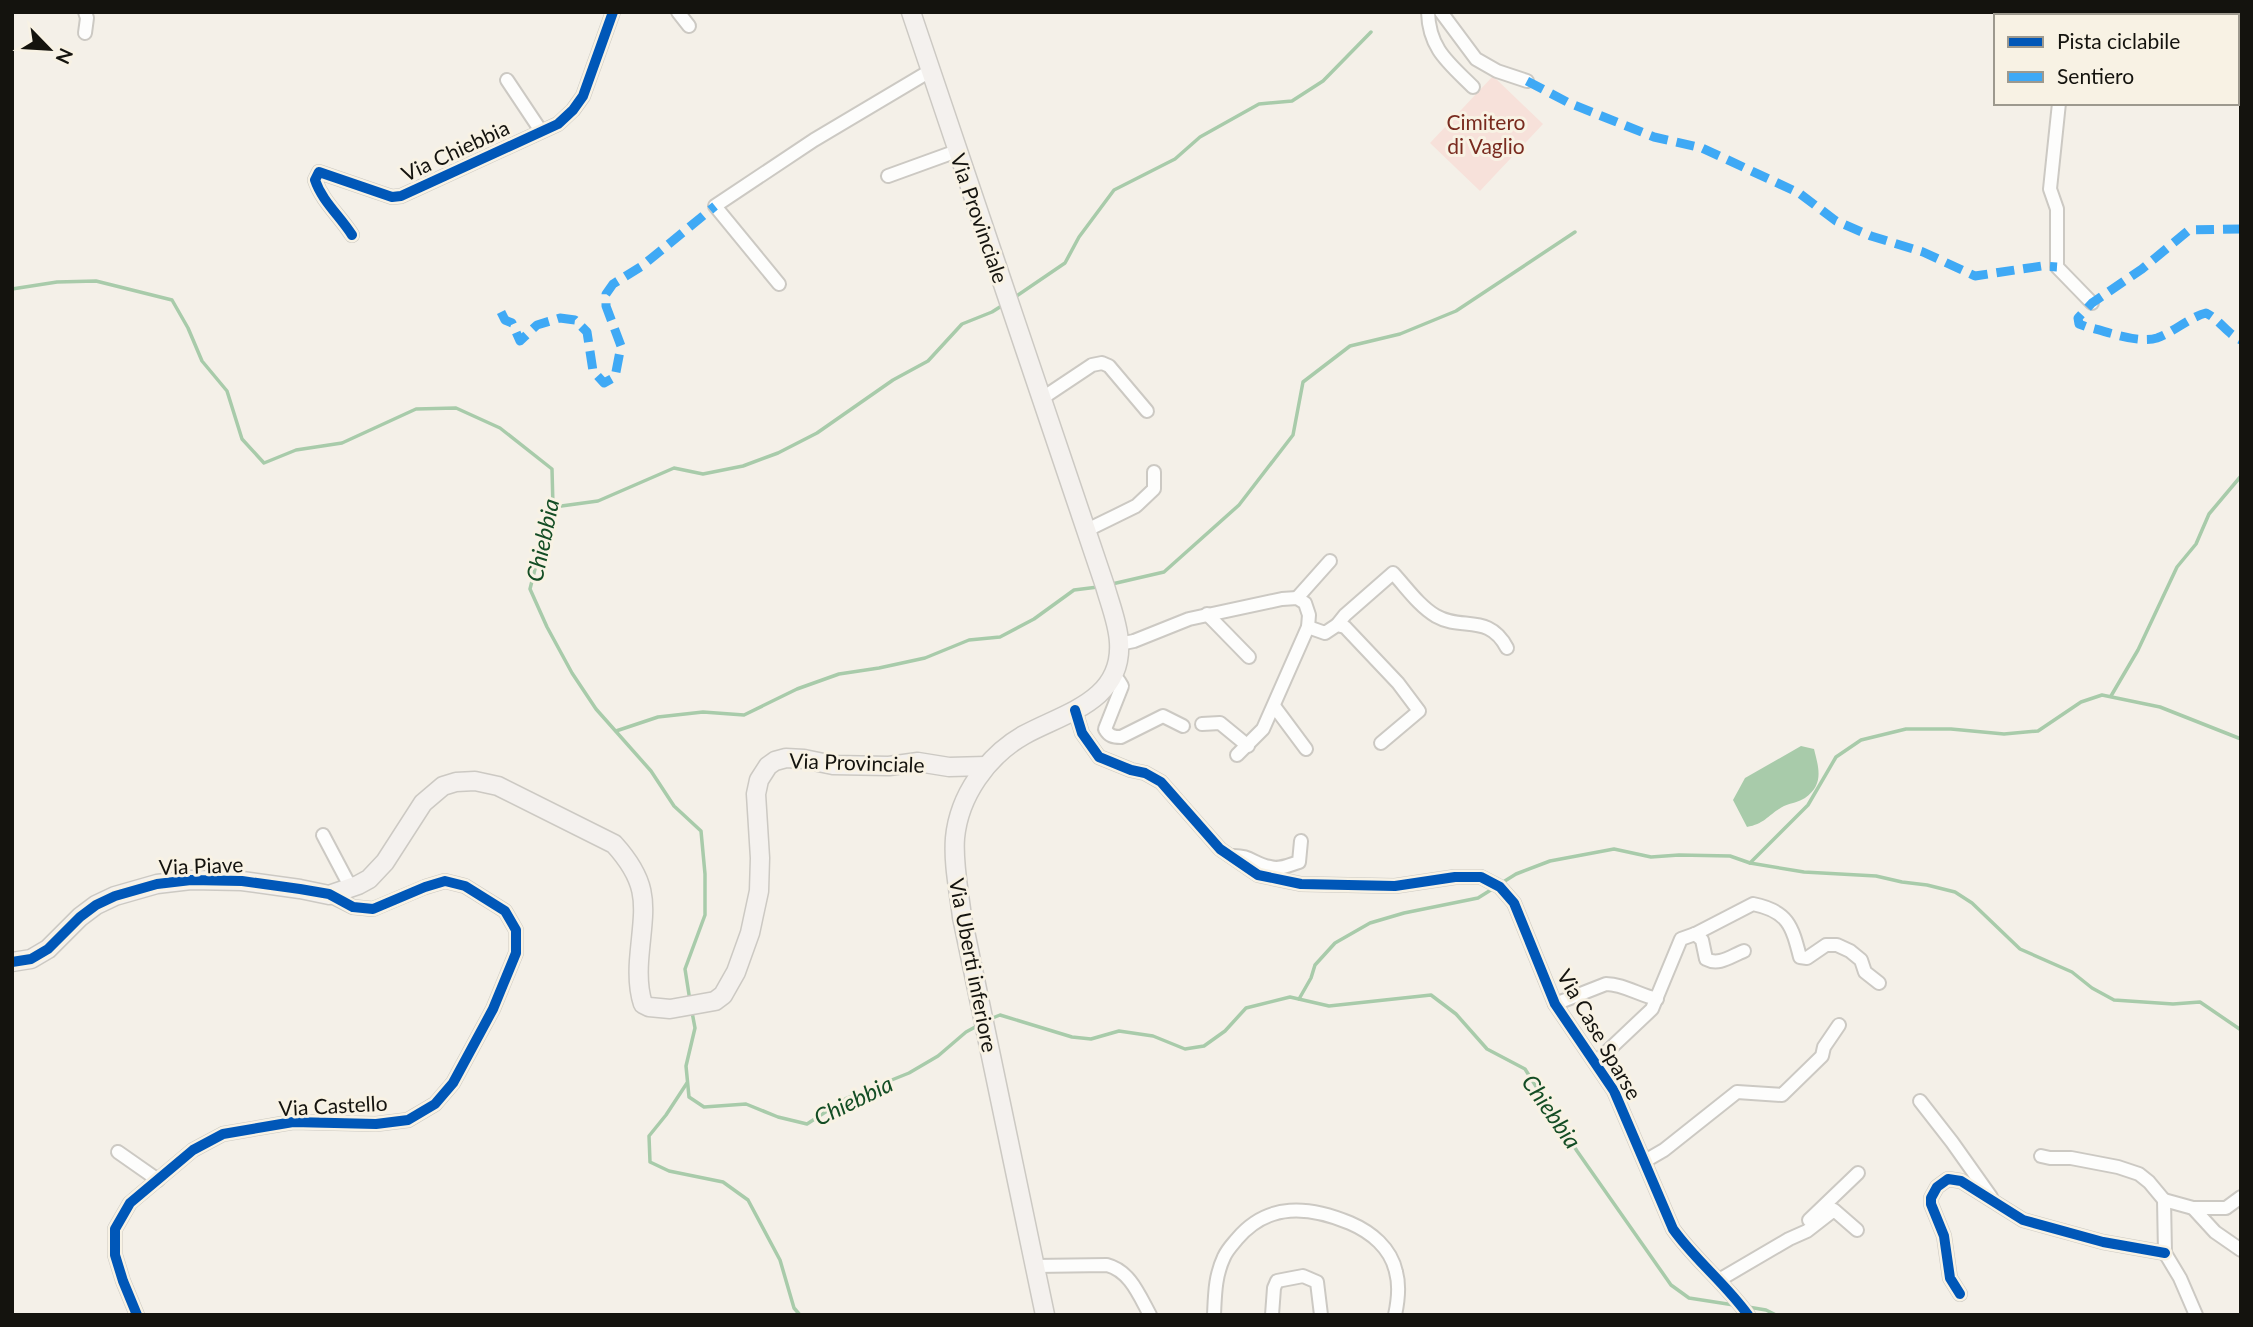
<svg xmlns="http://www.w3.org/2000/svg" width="2253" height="1327" viewBox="0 0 2253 1327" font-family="Lato,sans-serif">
  <rect width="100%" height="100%" fill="#f4f0e8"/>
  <path fill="#f7e1da" d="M1493,76L1543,124L1480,191L1430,143Z"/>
  <path fill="#a8cbaa" d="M1801,746L1814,749C1819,769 1824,784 1805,798C1799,802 1791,803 1784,806C1769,814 1765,824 1747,827L1733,800L1745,778Z"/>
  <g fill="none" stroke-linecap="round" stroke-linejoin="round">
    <g stroke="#a8cbaa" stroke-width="3.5">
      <path d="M12,289L57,282L96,281L172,300L188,328L202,361L227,391L242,439L264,463L296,450L342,443L416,409L456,408L500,428L552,469L553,507L542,541L530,589L547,627L572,673L596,709L651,771L674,806L701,831L705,874V915L685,969L690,1001"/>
      <path d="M1012,299L1065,263L1079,237L1114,190L1175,159L1200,137L1259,104L1292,101L1323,81L1371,32"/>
      <path d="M554,507L598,501L674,468L703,474L743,466L778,453L817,433L893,380L928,361L962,324L992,312L1003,305"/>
      <path d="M1112,584L1164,572L1239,505L1293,435L1303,382L1350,346L1400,334L1456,311L1575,232"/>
      <path d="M2111,696L2138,650L2177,567L2196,544L2209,514L2241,476"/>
      <path d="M616,731L658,717L703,712L744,715L797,689L839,674L879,668L925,658L969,640L1000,637L1034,619L1074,590L1098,587"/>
      <path d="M1750,863L1808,805L1836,757L1861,740L1906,729H1951L2004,734L2038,731L2081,702L2102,695L2160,707L2241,739"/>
      <path d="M1500,884L1516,874L1550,861L1614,849L1651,857L1679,855L1730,856L1750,863L1804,872L1876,876L1902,882L1927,885L1955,892L1972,903L2020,949L2072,972L2092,988L2114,1000L2173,1004L2200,1002L2241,1030"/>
      <path d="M1299,999L1311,978L1315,965L1335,943L1370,923L1404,913L1478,898L1494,888"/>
      <path d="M692,1012L695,1028L686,1066L689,1097L704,1107L746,1104L778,1117L807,1124L847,1098L909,1073L938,1056L966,1032L977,1026"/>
      <path d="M990,1019L1000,1015L1072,1037L1091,1039L1119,1031L1153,1036L1185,1049L1204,1046L1225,1031L1246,1008L1290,997L1329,1006L1431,995L1456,1014L1487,1049L1525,1069L1577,1151L1671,1285L1689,1298L1734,1305"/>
      <path d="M687,1083L666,1115L649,1136L650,1162L669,1171L723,1182L748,1200L780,1260L794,1308L800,1315"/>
      <path d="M1748,1307L1766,1310L1776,1315"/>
    </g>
    <defs>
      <g id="street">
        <path d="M678,12L689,26"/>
        <path d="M1428,12C1429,49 1449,63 1473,87"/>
        <path d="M1441,12L1476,59L1497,71L1527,81"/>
        <path d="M2009,12L2020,16"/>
        <path d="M2072,16L2073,12"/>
        <path d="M85,33L87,18L85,12"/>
        <path d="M507,80L541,131"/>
        <path d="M2059,103L2050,189L2057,209V267L2092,303"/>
        <path d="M888,176L957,151"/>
        <path d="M352,235C340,216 322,201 315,180L319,172L392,197L401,196L558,124L573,110L583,96L613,12"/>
        <path d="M779,284L715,206L814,140L930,71"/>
        <path d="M1041,399L1092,365L1102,363L1109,366L1147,411"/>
        <path d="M1085,531L1136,506L1154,489V472"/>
        <path d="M1297,598L1330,561"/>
        <path d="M1207,614L1249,657"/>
        <path d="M1337,625L1345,615L1393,573C1406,587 1419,606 1436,616C1462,631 1489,613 1507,648"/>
        <path d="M1308,627L1325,633L1337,625L1345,627L1398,683L1419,711L1381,743"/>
        <path d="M1119,644L1134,641L1189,619L1282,599L1297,598L1305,603L1309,615L1308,627L1263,729L1237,755"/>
        <path d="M1112,678L1119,681L1122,686L1105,729C1109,736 1113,737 1121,737L1163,716L1183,726"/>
        <path d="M1274,706L1306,749"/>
        <path d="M1075,710L1082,733L1099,757L1131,770L1145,773L1161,782L1220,849L1258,875L1301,884L1395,886L1455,877H1481L1500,887L1514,903L1555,1004L1614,1091L1673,1229C1695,1260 1726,1284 1748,1315"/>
        <path d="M1202,724L1220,723L1248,746"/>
        <path d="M323,835L351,888"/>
        <path d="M1231,856C1251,855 1253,864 1270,867C1280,870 1289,865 1299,862L1301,841"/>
        <path d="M1695,934L1702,940L1706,959C1719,966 1731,956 1744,951"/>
        <path d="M1555,1004L1606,984C1623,984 1639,995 1657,999"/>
        <path d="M1596,1062L1652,1009L1681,939L1695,934L1753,904C1788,911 1792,926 1800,957L1807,958L1826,945H1837L1850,951L1861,960L1865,972L1879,983"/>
        <path d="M1920,1101L1952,1142L1991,1197"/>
        <path d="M118,1152L158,1180"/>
        <path d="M2041,1156L2050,1158H2071L2118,1167L2139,1174L2149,1182L2164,1200L2165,1253L2180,1278L2196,1315"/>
        <path d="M1645,1161L1664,1150L1737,1092L1782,1095L1822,1056L1824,1047L1839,1025"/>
        <path d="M2164,1200L2193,1208H2226L2241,1197"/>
        <path d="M2193,1208L2215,1232L2241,1250"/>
        <path d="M1809,1220L1858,1173"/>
        <path d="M1035,1266L1107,1265C1130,1271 1139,1295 1150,1315"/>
        <path d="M1719,1280L1789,1239L1807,1231L1834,1210L1857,1230"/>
        <path d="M1960,1294L1950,1278L1944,1236L1931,1204V1198L1937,1187L1948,1179L1961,1181L2023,1220L2103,1242L2165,1253"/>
        <path d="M137,1315L123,1281L115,1255V1229L130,1203L193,1150L223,1134L293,1122L376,1124L408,1120L435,1104L453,1083L493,1009L516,953V930L505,911L465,886L445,881L425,887L373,909L353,907L329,895"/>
        <path d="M1214,1315C1215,1294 1215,1276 1224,1257C1227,1250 1232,1245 1237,1239C1268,1202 1309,1206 1350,1223C1371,1232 1391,1248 1396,1272C1400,1286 1398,1301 1395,1315"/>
        <path d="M1272,1315L1274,1288L1277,1281L1303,1276L1317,1282L1321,1315"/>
      </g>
      <g id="secondary">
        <path d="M911,12L1105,586C1110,604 1118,623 1119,642C1123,701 1064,713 1024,735C987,756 959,796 955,838C953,864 959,891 962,917L1045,1315"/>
        <path d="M12,962L31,959L48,949L80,917L96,905L115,896L157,884L191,880L242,881L300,889L329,895L358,885L369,879L385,862L423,803L443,786L456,782L475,781L498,786L614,844C653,887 643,908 639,961C638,976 638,989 643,1004L649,1007L670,1009L715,1001L723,995L736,972L750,933L759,891L760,858L756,794L759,780L768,766L775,761L786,758L804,759L833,765L889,766L918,762L949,767L986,766"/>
      </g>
    </defs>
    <use href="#street" stroke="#ccc9c3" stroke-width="16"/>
    <use href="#secondary" stroke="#ccc9c3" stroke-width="21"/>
    <use href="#street" stroke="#fdfdfc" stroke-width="12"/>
    <use href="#secondary" stroke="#f4f1ee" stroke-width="18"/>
    <g stroke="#3fa9f5" stroke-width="9" stroke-dasharray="18 9" stroke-linecap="butt">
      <path d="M1527,81L1569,103L1654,137L1702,148L1799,193L1836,221L1871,236L1923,252L1975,276L2042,266L2057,267"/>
      <path d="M2241,229L2189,230L2142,269L2092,303L2078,318L2079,324L2087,327C2106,331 2138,344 2157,338C2174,332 2188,318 2206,313C2220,320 2227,334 2241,340"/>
      <path d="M501,312L505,320L512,323L520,341L537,325L560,318L575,320L587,332L593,371L604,383L615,377L621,346L606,306V294L613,284L642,266L715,206"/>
    </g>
    <defs>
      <g id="cycleway">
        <path d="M352,235C340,216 322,201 315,180L319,172L392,197L401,196L558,124L573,110L583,96L613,12"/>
        <path d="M1075,710L1082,733L1099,757L1131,770L1145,773L1161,782L1220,849L1258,875L1301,884L1395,886L1455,877H1481L1500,887L1514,903L1555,1004L1614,1091L1673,1229C1695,1260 1726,1284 1748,1315"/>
        <path d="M12,962L31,959L48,949L80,917L96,905L115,896L157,884L191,880L242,881L300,889L329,894L353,907L373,909L425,887L445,881L465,886L505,911L516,930V953L493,1009L453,1083L435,1104L408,1120L376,1124L293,1122L223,1134L193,1150L130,1203L115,1229V1255L123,1281L137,1315"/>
        <path d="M1960,1294L1950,1278L1944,1236L1931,1204V1198L1937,1187L1948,1179L1961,1181L2023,1220L2103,1242L2165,1253"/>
      </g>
    </defs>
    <use href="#cycleway" stroke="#f8f2e4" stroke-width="15"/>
    <use href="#cycleway" stroke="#0057b8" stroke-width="10"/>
  </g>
  <g text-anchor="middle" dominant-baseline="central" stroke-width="6" stroke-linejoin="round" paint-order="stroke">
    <g font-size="21" fill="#792b1f" stroke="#f8f2e4">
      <text x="1486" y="121">Cimitero<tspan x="1486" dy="24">di Vaglio</tspan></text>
    </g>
    <g font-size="21" fill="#14130e" stroke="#f8f2e4">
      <text transform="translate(455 150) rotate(-25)">Via Chiebbia</text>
      <text transform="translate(980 218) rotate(71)">Via Provinciale</text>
      <text transform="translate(857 762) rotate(2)">Via Provinciale</text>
      <text transform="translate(201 865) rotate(-2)">Via Piave</text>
      <text transform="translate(974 965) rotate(79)">Via Uberti inferiore</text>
      <text transform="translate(1600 1034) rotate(60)">Via Case Sparse</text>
      <text transform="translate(333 1105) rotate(-3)">Via Castello</text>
    </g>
    <g font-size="23" font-style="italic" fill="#134d24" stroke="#f8f2e4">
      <text transform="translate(542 540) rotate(-78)">Chiebbia</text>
      <text transform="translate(853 1100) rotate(-26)">Chiebbia</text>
      <text transform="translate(1552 1111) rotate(55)">Chiebbia</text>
    </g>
  </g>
  <rect width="2253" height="1327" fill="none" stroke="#14130e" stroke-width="28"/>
  <rect x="1994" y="14" width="245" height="91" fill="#f8f2e4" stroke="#9d998e" stroke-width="2"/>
  <rect x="2008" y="37" width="35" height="10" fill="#0057b8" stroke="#9d998e" stroke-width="2"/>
  <text x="2057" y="49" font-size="21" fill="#14130e">Pista ciclabile</text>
  <rect x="2008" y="72" width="35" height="10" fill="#3fa9f5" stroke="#9d998e" stroke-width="2"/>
  <text x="2057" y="84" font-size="21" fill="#14130e">Sentiero</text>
  <g transform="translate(49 49) rotate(115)" stroke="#f8f2e4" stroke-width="5" paint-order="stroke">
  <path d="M0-5L12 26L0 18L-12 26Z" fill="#14130e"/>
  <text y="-10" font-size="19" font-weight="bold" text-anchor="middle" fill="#14130e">N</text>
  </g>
</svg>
